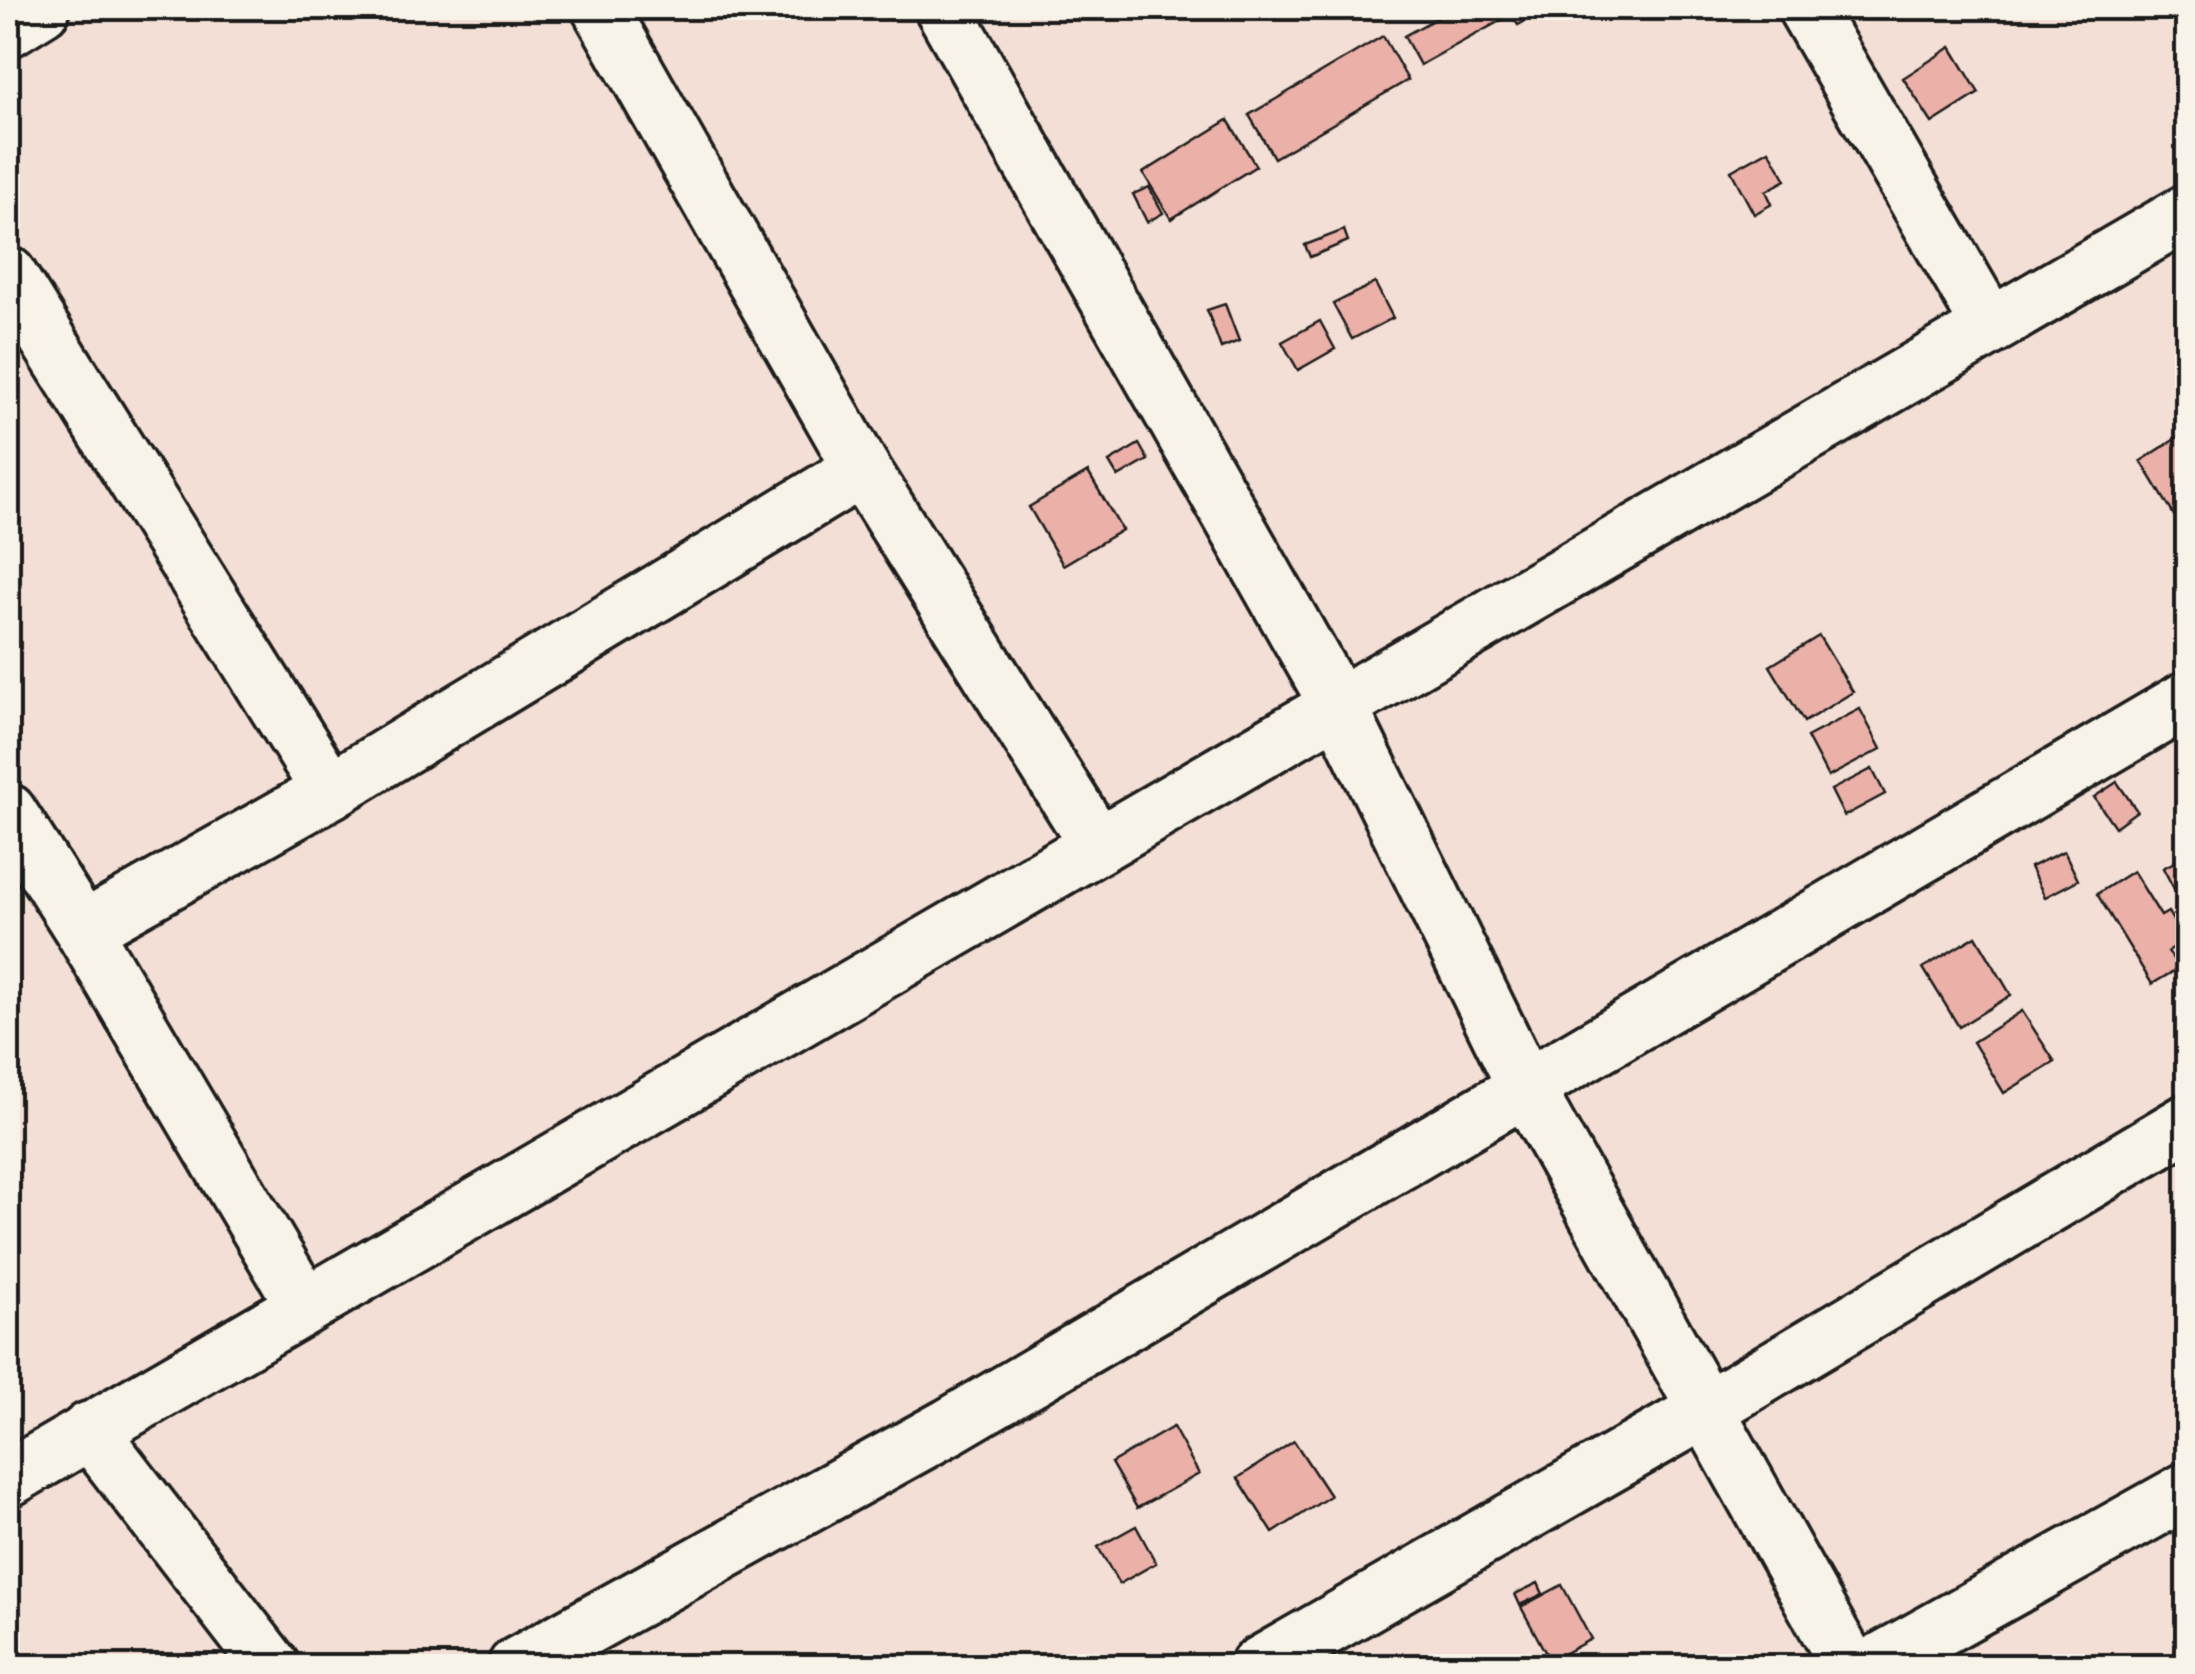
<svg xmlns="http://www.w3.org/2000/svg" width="2195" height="1674" viewBox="0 0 2195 1674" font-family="Kalam,sans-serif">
  <rect width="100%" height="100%" fill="#f3dfd5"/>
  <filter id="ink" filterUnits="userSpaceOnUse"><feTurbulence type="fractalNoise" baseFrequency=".01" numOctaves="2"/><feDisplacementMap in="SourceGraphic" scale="20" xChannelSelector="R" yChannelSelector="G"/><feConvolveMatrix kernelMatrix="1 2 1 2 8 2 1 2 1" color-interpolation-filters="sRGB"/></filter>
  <g filter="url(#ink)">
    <g fill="#ebb0a8" stroke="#1c1c1c" stroke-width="2.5">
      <path d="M1455,8H1501L1507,17L1420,65L1404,36Z"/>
      <path d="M1508,8H1549L1518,25Z"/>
      <path d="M1383,36L1408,80L1274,158L1249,115Z"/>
      <path d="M1951,47L1979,93L1932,123L1903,78Z"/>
      <path d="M1228,120L1256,166L1171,219L1143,173Z"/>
      <path d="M1769,150L1786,180L1766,191L1772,204L1754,214L1731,171Z"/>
      <path d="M1149,187L1163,213L1147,222L1133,194Z"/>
      <path d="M1344,230L1348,241L1310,257L1305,245Z"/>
      <path d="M1375,283L1393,318L1352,339L1333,304Z"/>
      <path d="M1225,304L1239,341L1221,348L1207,310Z"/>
      <path d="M1320,321L1335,349L1298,370L1282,342Z"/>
      <path d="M2180,436L2188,449V513L2177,520L2141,461Z"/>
      <path d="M1139,444L1148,460L1118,477L1109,462Z"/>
      <path d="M1088,472L1122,530L1063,565L1029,507Z"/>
      <path d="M1819,636L1853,692L1804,722L1770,666Z"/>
      <path d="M1860,709L1881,749L1828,777L1807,737Z"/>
      <path d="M1872,769L1885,794L1844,816L1831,790Z"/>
      <path d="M2117,782L2137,811L2115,827L2094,797Z"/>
      <path d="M2064,851L2078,880L2045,897L2030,867Z"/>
      <path d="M2188,855V897L2180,900L2163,868Z"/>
      <path d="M2133,871L2161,916L2168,912L2185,940L2168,951L2179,968L2152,984L2097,894Z"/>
      <path d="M1976,936L2011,995L1959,1027L1923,968Z"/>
      <path d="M2022,1011L2055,1062L2004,1093L1973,1042Z"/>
      <path d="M1173,1427L1199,1474L1137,1508L1111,1463Z"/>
      <path d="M1294,1441L1330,1496L1273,1533L1238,1478Z"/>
      <path d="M1136,1526L1156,1563L1119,1584L1098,1547Z"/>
      <path d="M1538,1583L1543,1594L1520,1605L1515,1594Z"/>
      <path d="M1562,1585L1591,1639L1550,1661L1521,1607Z"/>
    </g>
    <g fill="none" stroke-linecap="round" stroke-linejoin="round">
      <defs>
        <g id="minor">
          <path d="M600,8L862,469"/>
          <path d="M943,8L1338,705L1526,1088L1849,1666"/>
          <path d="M1806,8L1990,326"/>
          <path d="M8,29L42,8"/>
          <path d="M8,275L330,791"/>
          <path d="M8,812L83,930L304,1305"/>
          <path d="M83,930L330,791L862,469L1097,844"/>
          <path d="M89,1430L271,1666"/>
          <path d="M8,1479L2188,212"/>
          <path d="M516,1666L950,1426L2188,699"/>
          <path d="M1258,1666L1705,1410L2188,1122"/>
          <path d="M1872,1666L2188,1490"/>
        </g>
      </defs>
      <use href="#minor" stroke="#1c1c1c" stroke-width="62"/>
      <use href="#minor" stroke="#f7f3e8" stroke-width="55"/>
    </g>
  </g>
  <rect width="2195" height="1674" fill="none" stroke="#f7f3e8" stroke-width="40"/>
  <rect x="20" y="20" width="2155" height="1634" fill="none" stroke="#1c1c1c" stroke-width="4" filter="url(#ink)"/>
</svg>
